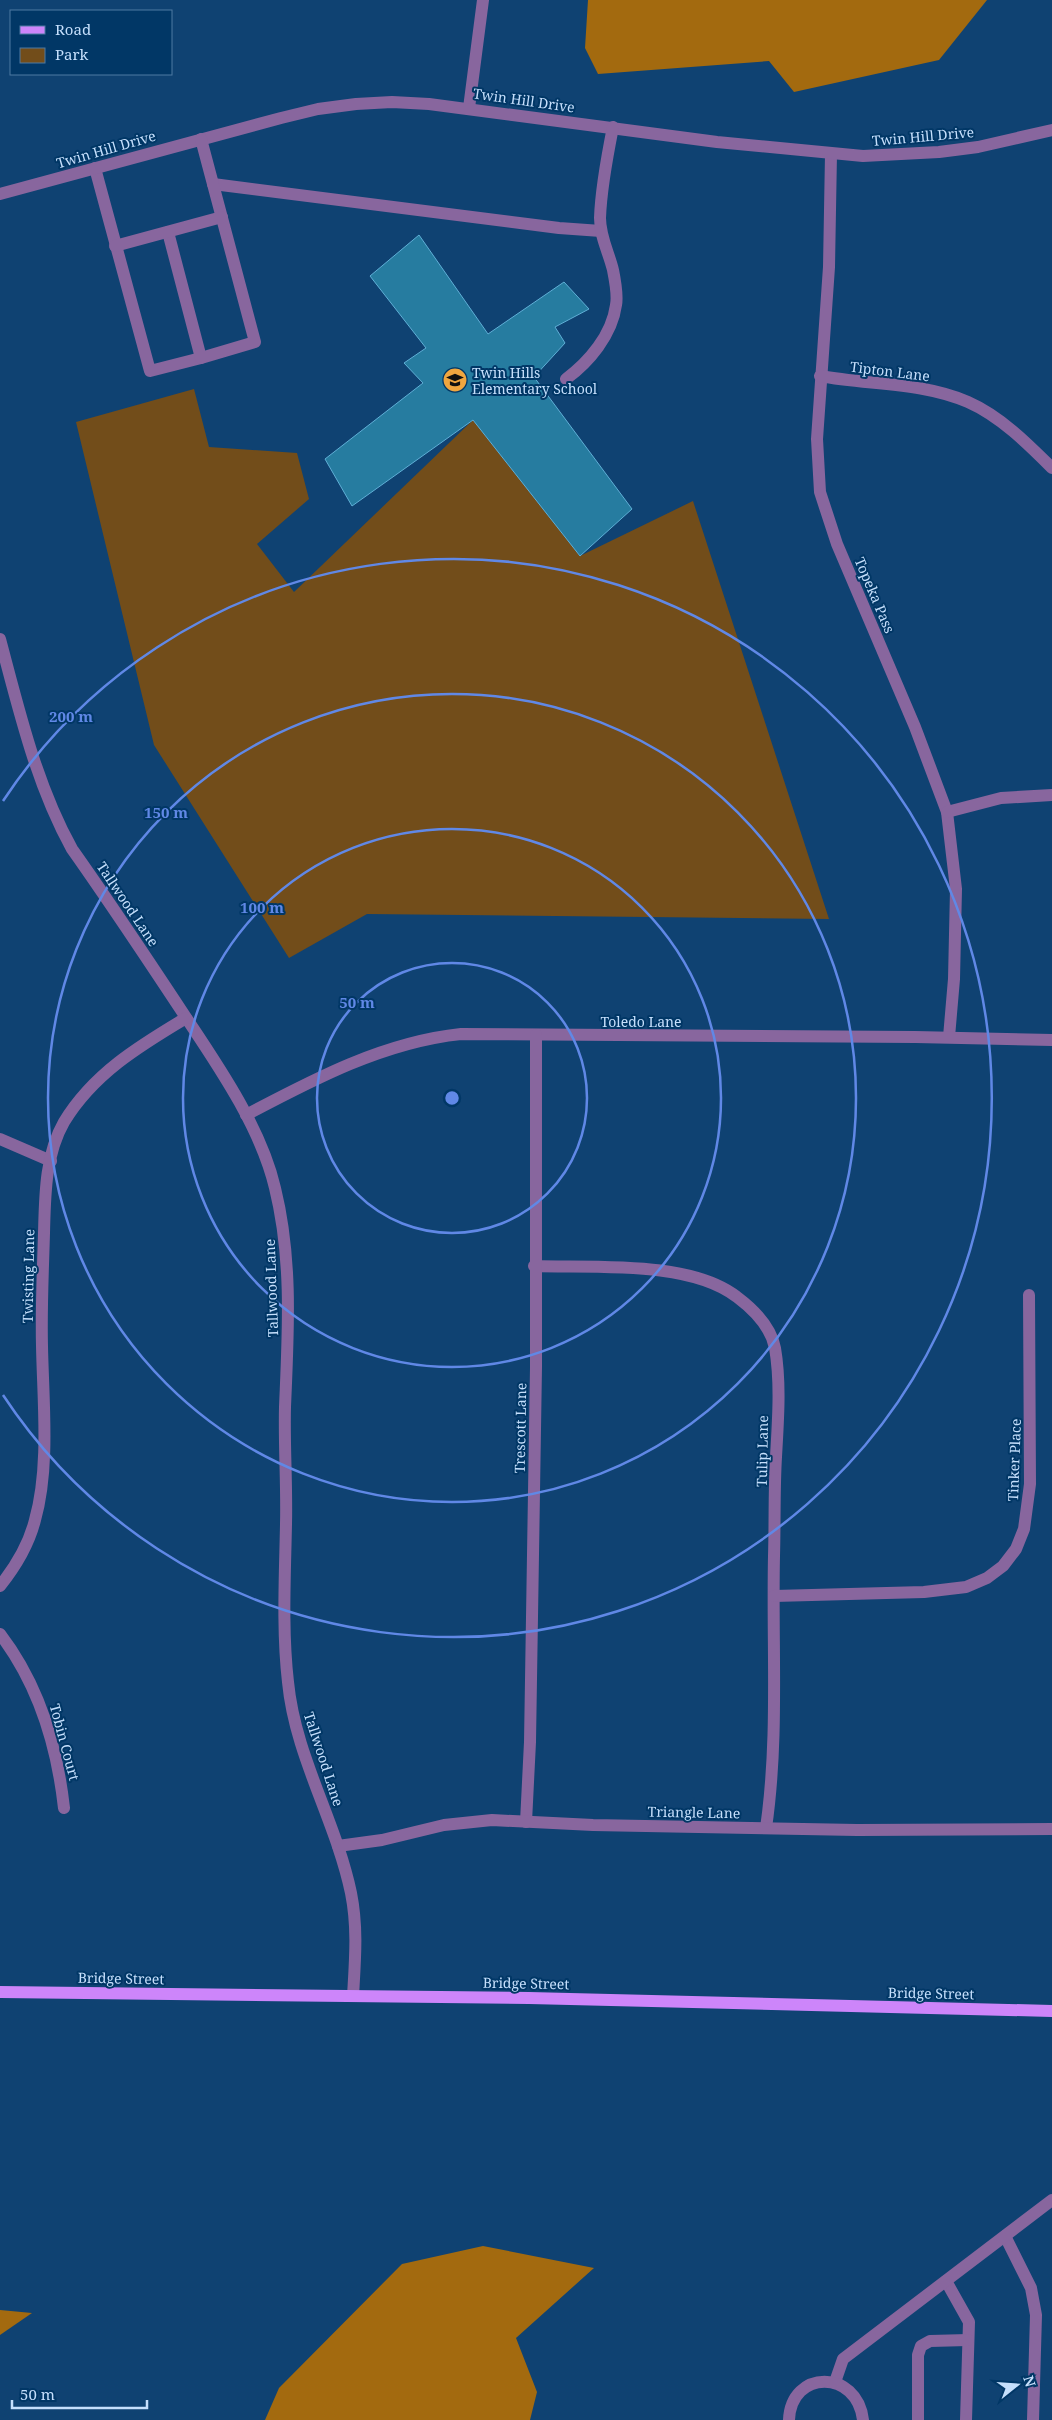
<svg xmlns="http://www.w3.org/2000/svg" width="1052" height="2420" viewBox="0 0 1052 2420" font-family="'Noto Serif',serif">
  <rect width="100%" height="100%" fill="#0f4272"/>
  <path fill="#724d1a" d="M194,389L209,447L297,453L309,499L257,544L294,592L473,420L580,556L693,501L829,919L367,914L289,958L154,745L76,422Z"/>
  <g fill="#a36a0f">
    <path d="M588,0H987L939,60L794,92L769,61L598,74L585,48Z"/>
    <path d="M483,2246L594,2268L516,2338L537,2392L530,2420H265L279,2388L402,2264Z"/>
    <path d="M0,2310L32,2313L0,2335Z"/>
  </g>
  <path fill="#267ca0" stroke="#5fafd6" d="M419,235L488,334L564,282L589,309L555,327L565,343L534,377L632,509L580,556L473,420L352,506L325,459L423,383L404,363L426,348L370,276Z"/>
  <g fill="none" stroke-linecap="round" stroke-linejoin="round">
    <g stroke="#88669e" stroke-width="12">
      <path d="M469,108L483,0"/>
      <path d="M831,154L829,267L817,439L820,492L837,544L915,727L947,812L956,889L954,979L949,1037"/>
      <path d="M95,168L150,371L201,358"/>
      <path d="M213,184L559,228L601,231"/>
      <path d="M0,194L281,118L318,109L356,104L392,102L429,104L717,142L863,156L939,152L978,147L1052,130"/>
      <path d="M168,232L201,358L255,342L201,139"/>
      <path d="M115,246L222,217"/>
      <path d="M820,376C869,385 922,382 968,402C1000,416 1028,444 1052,468"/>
      <path d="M566,379C589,362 612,335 616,305C618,295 615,280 613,270C609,253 600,237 600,218C601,188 607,157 613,127"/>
      <path d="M0,639C19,710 36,784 72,849C111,904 148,960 185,1016C219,1067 261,1128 275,1188C293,1261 288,1334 285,1407C284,1446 287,1485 286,1524C285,1576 282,1630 288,1682C295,1756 336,1821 351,1893C358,1928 355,1961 353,1996"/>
      <path d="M947,812L1001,798L1052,795"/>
      <path d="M246,1115C314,1079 384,1042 461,1034L915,1037L1052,1040"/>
      <path d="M0,1139L51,1161"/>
      <path d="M534,1266C593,1268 690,1260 737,1297C753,1309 771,1327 775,1348C781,1383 778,1421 776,1457C774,1490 775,1523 774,1556C772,1647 779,1738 766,1828"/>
      <path d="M0,1586C16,1566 29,1544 35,1520C50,1467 43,1401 42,1346C41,1308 43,1270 44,1233C45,1196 45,1155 64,1122C93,1074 139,1046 186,1018"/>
      <path d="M774,1596L924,1592L966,1587L987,1578L1003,1566L1016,1549L1024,1529L1030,1484L1029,1295"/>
      <path d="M0,1634C39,1685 57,1745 64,1808"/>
      <path d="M526,1822L530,1742L536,1367V1035"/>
      <path d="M338,1846L382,1840L444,1825L492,1820L593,1825L857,1830L1052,1829"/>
      <path d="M1005,2236L1031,2288L1036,2315L1033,2420"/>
      <path d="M946,2281L969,2322L966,2420"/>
      <path d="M835,2382L843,2359L1052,2200"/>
      <path d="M789,2420C791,2369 857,2369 863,2420"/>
      <path d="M918,2420V2355L921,2346L930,2341L968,2340"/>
    </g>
    <path stroke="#cd85fa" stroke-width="12" d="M0,1992L529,1998L1052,2011"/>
  </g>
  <g fill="none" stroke="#6088e6" stroke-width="2.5">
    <circle cx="452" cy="1098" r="135"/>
    <circle cx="452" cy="1098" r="269"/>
    <circle cx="452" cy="1098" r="404"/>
    <path d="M3 801A539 539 0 1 1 3 1395"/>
  </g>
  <defs>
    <symbol id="school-disc" viewBox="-11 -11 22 22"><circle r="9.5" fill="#f0a63f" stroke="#013766"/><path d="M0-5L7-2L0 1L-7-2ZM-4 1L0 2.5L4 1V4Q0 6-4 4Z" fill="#111"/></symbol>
  </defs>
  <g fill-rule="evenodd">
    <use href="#school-disc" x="441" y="366" width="28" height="28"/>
  </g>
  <g text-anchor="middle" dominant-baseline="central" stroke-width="4" stroke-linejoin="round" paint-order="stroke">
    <g font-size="14" fill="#c5dffc" stroke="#013766">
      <text transform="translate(524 100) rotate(8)">Twin Hill Drive</text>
      <text transform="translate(923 136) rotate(-5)">Twin Hill Drive</text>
      <text transform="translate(106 149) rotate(-16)">Twin Hill Drive</text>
      <text transform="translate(890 371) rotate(7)">Tipton Lane</text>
      <text transform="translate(875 595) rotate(67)">Topeka Pass</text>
      <text transform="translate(128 904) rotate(56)">Tallwood Lane</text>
      <text x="641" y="1021">Toledo Lane</text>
      <text transform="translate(28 1276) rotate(-89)">Twisting Lane</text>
      <text transform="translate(271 1288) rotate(-92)">Tallwood Lane</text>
      <text transform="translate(520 1428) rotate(-89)">Trescott Lane</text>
      <text transform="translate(762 1451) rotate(-89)">Tulip Lane</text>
      <text transform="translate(1014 1460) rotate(-88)">Tinker Place</text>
      <text transform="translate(65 1742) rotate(75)">Tobin Court</text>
      <text transform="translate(324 1759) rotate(72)">Tallwood Lane</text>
      <text transform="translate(694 1812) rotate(1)">Triangle Lane</text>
      <text transform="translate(121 1978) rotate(1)">Bridge Street</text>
      <text transform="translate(526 1983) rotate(1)">Bridge Street</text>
      <text transform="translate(931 1993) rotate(1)">Bridge Street</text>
    </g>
    <g font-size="14" fill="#c5dffc" stroke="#013766" text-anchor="start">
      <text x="472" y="372">Twin Hills<tspan x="472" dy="16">Elementary School</tspan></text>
    </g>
  </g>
  <circle cx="452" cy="1098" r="8" fill="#6088e6" stroke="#013766" stroke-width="2.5"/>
  <g font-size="15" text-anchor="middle" font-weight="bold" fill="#6088e6" stroke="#013766" stroke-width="4" stroke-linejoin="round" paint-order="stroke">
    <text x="71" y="722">200 m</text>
    <text x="166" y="818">150 m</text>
    <text x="262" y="913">100 m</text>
    <text x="357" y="1008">50 m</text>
  </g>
  <rect x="10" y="10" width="162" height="65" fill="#013766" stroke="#4f7aa2"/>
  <rect x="20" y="26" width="25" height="8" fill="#cd85fa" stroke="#4f7aa2"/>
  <text x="55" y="35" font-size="15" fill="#c5dffc">Road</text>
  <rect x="20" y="48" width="25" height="15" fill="#724d1a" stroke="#4f7aa2"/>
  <text x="55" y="60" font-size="15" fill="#c5dffc">Park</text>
  <g transform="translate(1017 2385) rotate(73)" stroke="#013766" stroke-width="4" paint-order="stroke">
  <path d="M0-4L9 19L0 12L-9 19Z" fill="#c5dffc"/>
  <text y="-8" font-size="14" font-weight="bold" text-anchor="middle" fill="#c5dffc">N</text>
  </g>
  <path d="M12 2400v8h135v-8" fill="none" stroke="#c5dffc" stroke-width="2.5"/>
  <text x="20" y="2400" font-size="15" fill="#c5dffc" stroke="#013766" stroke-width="4" paint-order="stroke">50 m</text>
</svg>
